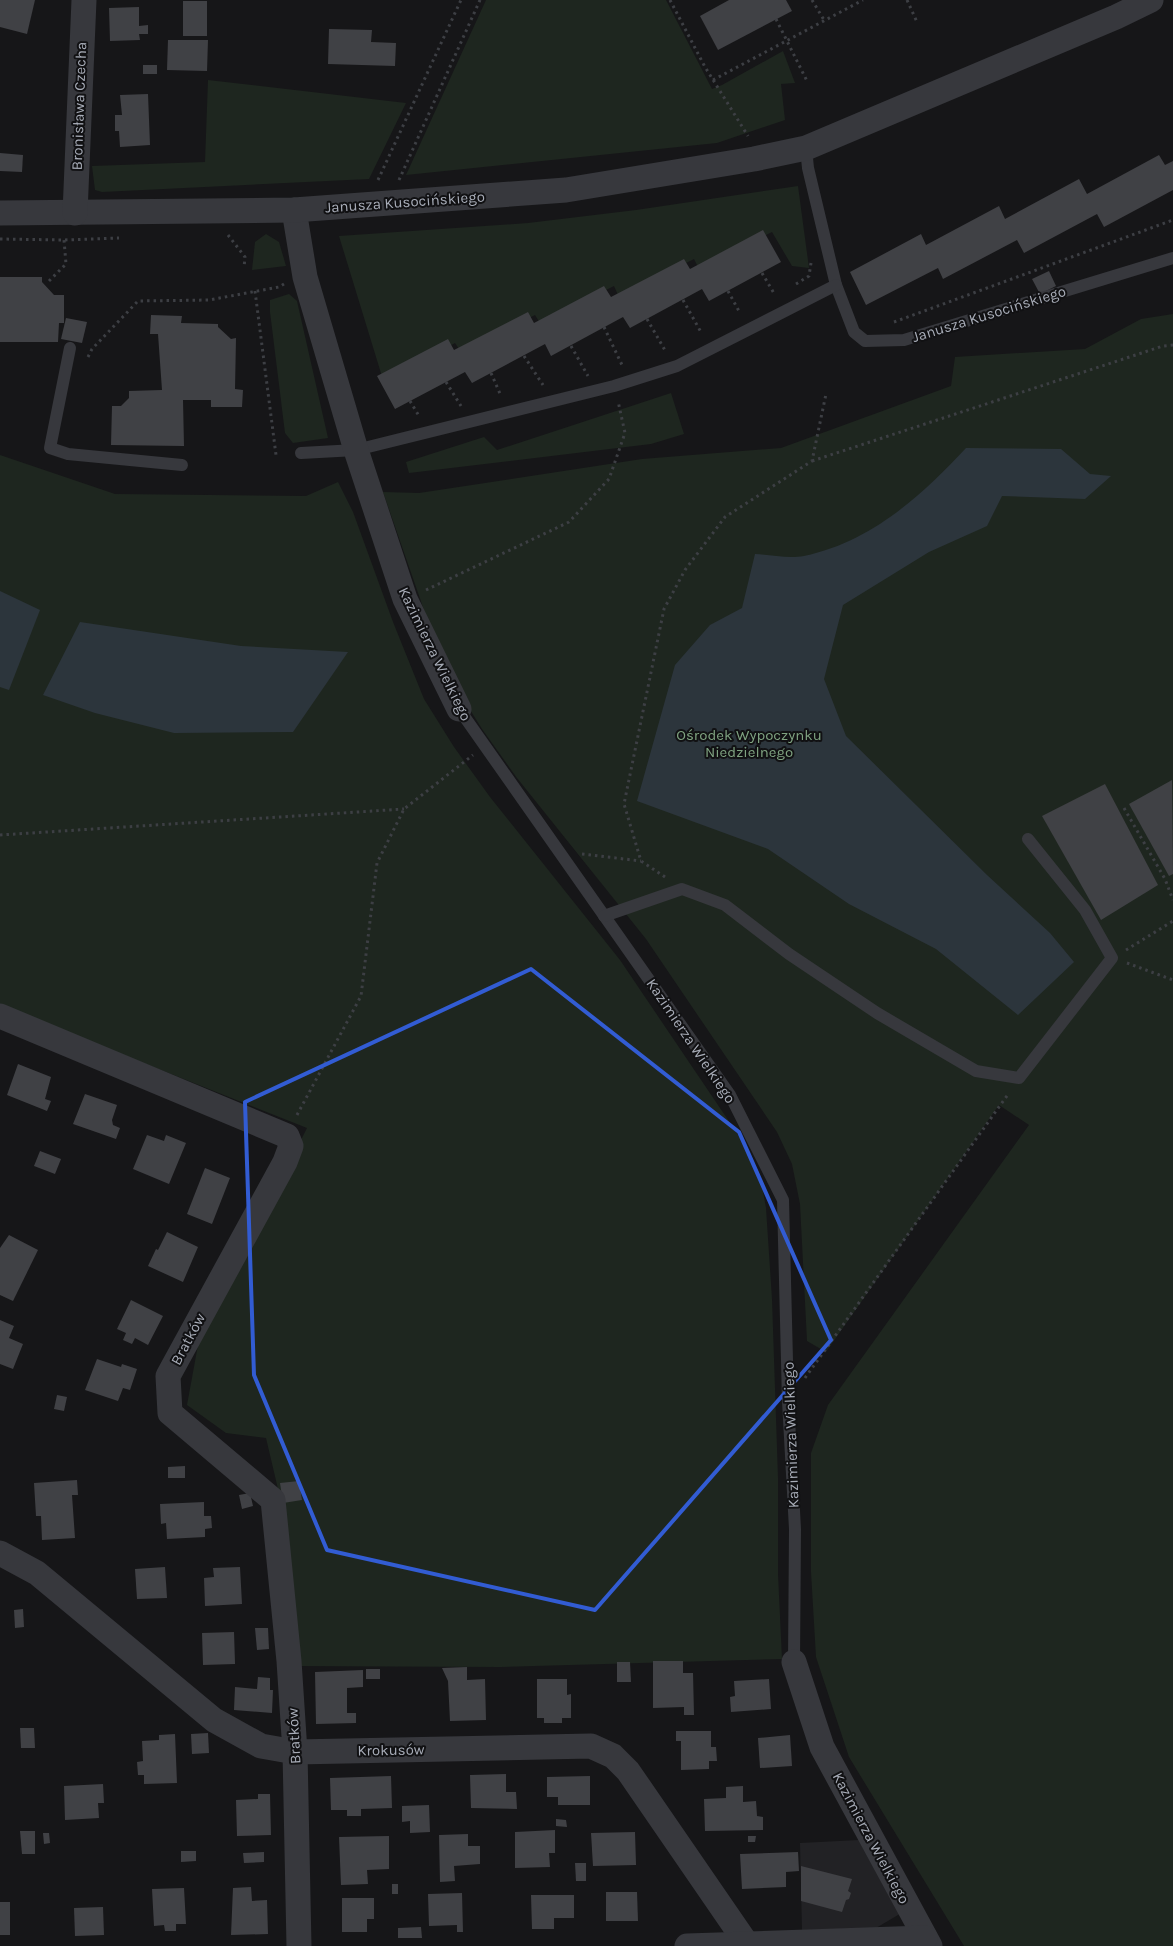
<svg xmlns="http://www.w3.org/2000/svg" width="1173" height="1946" viewBox="0 0 1173 1946" font-family="Karla,sans-serif">
  <rect width="100%" height="100%" fill="#161618"/>
  <path fill="#222225" d="M859,1840L903,1912L876,1928L802,1930L800,1843Z"/>
  <g fill="#1e261f">
    <path d="M486,0H666L712,89L722,85L783,51L795,83L781,84L785,120L717,143L406,175Z"/>
    <path d="M208,80L406,103L369,179L102,192L95,190L92,166L205,162Z"/>
    <path d="M798,186L809,268L792,266L772,232L699,269L694,259L619,297L614,286L540,323L535,315L461,352L455,343L384,383L339,236L528,223L636,210Z"/>
    <path d="M266,234L279,242L286,266L252,270L255,242Z"/>
    <path d="M289,294L297,301L328,438L293,443L285,433L270,312V300Z"/>
    <path d="M1173,314V1946H964L849,1757L816,1657L811,1572V1453L828,1405L1029,1125L999,1105L826,1352L807,1341L800,1204L792,1164L777,1132L646,939L517,778L482,729L454,684L424,610L383,492L419,493L642,459L781,448L951,386L955,357L1085,349L1141,319Z"/>
    <path d="M671,393L684,434L651,444L409,473L406,462L484,437L497,450Z"/>
    <path d="M0,455L115,494L306,496L338,482L353,512L393,622L424,699L454,747L490,797L620,960L747,1148L760,1175L766,1208L772,1299L778,1478V1574L782,1659L501,1667L293,1666L282,1506L266,1438L226,1433L187,1405L198,1345L307,1128L0,1006Z"/>
  </g>
  <g fill="#2c353c">
    <path d="M966,448L1061,449L1090,474L1111,476L1085,499L1002,496L987,526L929,552L843,605L824,679L846,736L987,875L1050,933L1074,962L1018,1015L936,949L849,904L768,849L637,801L675,665L710,625L742,608L755,554C770,555 789,559 804,556C871,542 921,496 966,448Z"/>
    <path d="M0,591L40,610L9,690L0,687Z"/>
    <path d="M80,622L241,646L348,652L293,732L174,733L95,713L43,695Z"/>
  </g>
  <g fill="#404145">
    <path d="M0,0H35L27,34L0,27Z"/>
    <path d="M729,0H786L792,11L718,50L700,16Z"/>
    <rect x="183" y="1" width="24" height="35"/>
    <path d="M139,7V26L148,25V34H139L140,40L110,41L109,8Z"/>
    <path d="M329,29L372,30L371,42L396,43L395,66L328,64Z"/>
    <path d="M168,40H208L207,71L167,70Z"/>
    <rect x="143" y="65" width="14" height="9"/>
    <path d="M148,94L150,145L120,147L119,131H115V115H122L120,95Z"/>
    <path d="M0,153L23,155L22,172L0,171Z"/>
    <path d="M1159,155L1165,165L1173,161V190L1104,227L1097,214L1024,253L1017,240L943,279L938,268L866,305L850,272L921,234L926,245L999,206L1005,219L1079,179L1087,194Z"/>
    <path d="M763,230L781,262L709,301L702,289L630,328L623,317L551,356L545,344L472,383L465,372L395,409L377,376L448,339L454,350L528,312L534,323L604,286L611,297L684,259L690,269Z"/>
    <path d="M1049,271L1056,286L1040,294L1032,279Z"/>
    <path d="M0,277H42V282L54,295H64V323H59L58,342H0Z"/>
    <path d="M151,315L182,316L181,323L218,324V327L231,339L236,338L235,389L243,390L242,407H211V400H183L184,446L111,445L112,406H121L129,398V391L162,390L158,334H150Z"/>
    <path d="M66,318L87,322L82,343L61,339Z"/>
    <path d="M1172,780L1173,874L1169,876L1129,804Z"/>
    <path d="M1105,784L1158,885L1101,920L1042,816Z"/>
    <path d="M18,1064L51,1077L45,1099L51,1101L47,1111L7,1095Z"/>
    <path d="M85,1094L117,1105L112,1120L113,1125L120,1128L116,1139L73,1124Z"/>
    <path d="M147,1135L164,1141L166,1135L186,1143L169,1184L133,1169Z"/>
    <path d="M40,1151L61,1159L55,1174L34,1166Z"/>
    <path d="M205,1168L230,1178L212,1224L187,1214Z"/>
    <path d="M167,1232L198,1247L183,1282L148,1266L156,1249L158,1250Z"/>
    <path d="M9,1235L38,1250L13,1301L0,1295V1248Z"/>
    <path d="M131,1300L163,1316L148,1345L135,1338L132,1344L123,1340L126,1333L117,1329Z"/>
    <path d="M0,1320L14,1326L9,1338L23,1344L13,1369L0,1364Z"/>
    <path d="M97,1359L121,1367L122,1364L137,1369L130,1390L123,1388L118,1401L85,1390Z"/>
    <path d="M57,1395L67,1397L64,1411L54,1409Z"/>
    <path d="M185,1466V1478H168V1467Z"/>
    <path d="M77,1480L78,1495H72L75,1538L42,1540L41,1516H36L34,1483Z"/>
    <path d="M299,1481L302,1500L283,1503L280,1483Z"/>
    <path d="M250,1493L253,1506L242,1509L239,1495Z"/>
    <path d="M204,1502V1516H211L212,1528L205,1529V1537L167,1539L166,1523L161,1524L160,1504Z"/>
    <path d="M165,1567L167,1598L137,1599L135,1569Z"/>
    <path d="M240,1567L242,1604L205,1606L204,1578L214,1577L213,1568Z"/>
    <path d="M23,1609L24,1627L15,1628L14,1610Z"/>
    <path d="M255,1628H268L269,1649L257,1650Z"/>
    <path d="M234,1632L235,1664L203,1665L202,1633Z"/>
    <path d="M653,1661H683V1673H693L694,1715H684V1707L653,1708Z"/>
    <path d="M617,1662H630L631,1682H617Z"/>
    <path d="M467,1667V1680L485,1679L486,1720L450,1721L448,1681L442,1668Z"/>
    <rect x="366" y="1669" width="14" height="10"/>
    <path d="M363,1670V1687L347,1688V1713H356V1723L316,1724L315,1672Z"/>
    <path d="M258,1677L270,1678V1690H273L272,1713L234,1710L235,1687L257,1689Z"/>
    <path d="M537,1679H567V1695L571,1694V1718H562V1723H544V1718H537Z"/>
    <path d="M769,1679L771,1709L731,1712L730,1697L735,1696L734,1681Z"/>
    <path d="M20,1728H34L35,1748H21Z"/>
    <path d="M676,1731H711V1747H716L717,1761H709V1769L681,1770V1741H676Z"/>
    <path d="M208,1733L209,1753L192,1754L191,1734Z"/>
    <path d="M175,1734L177,1783L144,1784V1775H138L137,1762L143,1761L142,1741L159,1740V1735Z"/>
    <path d="M790,1735L792,1766L760,1768L758,1738Z"/>
    <path d="M506,1774V1792H516L517,1809L471,1808L470,1775Z"/>
    <path d="M391,1776L392,1808L361,1809V1816H347V1810H331L330,1778Z"/>
    <path d="M590,1776V1805H558V1797H547V1777Z"/>
    <path d="M103,1784L104,1803H98L99,1818L65,1820L64,1786Z"/>
    <path d="M743,1786V1802L756,1801L757,1816L763,1817V1830L705,1831L704,1799L726,1798V1787Z"/>
    <path d="M258,1794H270L271,1835L237,1836L236,1800L258,1799Z"/>
    <path d="M429,1805L430,1832L410,1833V1821L402,1822V1806Z"/>
    <path d="M556,1819L566,1820L567,1827L556,1826Z"/>
    <path d="M555,1830V1853H549L550,1867L515,1868V1832Z"/>
    <path d="M20,1831H35V1854H22Z"/>
    <path d="M635,1832L636,1865L593,1866L591,1833Z"/>
    <path d="M43,1833H49L50,1843L44,1844Z"/>
    <path d="M468,1834V1846H480V1864L454,1866L455,1881L440,1882L439,1835Z"/>
    <path d="M389,1836V1869L367,1870L368,1884L341,1885L339,1837Z"/>
    <path d="M748,1836H756L755,1842H748Z"/>
    <path d="M181,1851H196V1861L181,1862Z"/>
    <path d="M264,1852V1862L244,1863L243,1853Z"/>
    <path d="M798,1852L799,1871L786,1872V1887L742,1889L740,1854Z"/>
    <path d="M575,1863H586V1881H576Z"/>
    <path d="M801,1866L852,1879L848,1891L851,1893L849,1899L846,1900L842,1912L801,1901Z"/>
    <rect x="392" y="1884" width="6" height="10"/>
    <path d="M251,1887L252,1901L267,1900L268,1934L231,1935L233,1888Z"/>
    <path d="M184,1888L186,1924H176V1931H165L164,1925L154,1926L152,1889Z"/>
    <path d="M606,1892H637L638,1921H606Z"/>
    <path d="M462,1893L463,1932H457V1925L429,1926L428,1894Z"/>
    <path d="M531,1895H574V1918H554V1929H532Z"/>
    <path d="M342,1898H374V1919H367V1932H342Z"/>
    <rect x="0" y="1902" width="10" height="33"/>
    <path d="M103,1907L104,1935L75,1936L74,1908Z"/>
    <path d="M421,1927L422,1938H398V1928Z"/>
  </g>
  <g fill="none" stroke-linecap="round" stroke-linejoin="round">
    <g stroke="#3d3f44" stroke-width="3" stroke-dasharray="2.5 4" stroke-linecap="butt">
      <path d="M670,0L705,67L748,136"/>
      <path d="M812,0L824,20"/>
      <path d="M907,0L917,22"/>
      <path d="M776,19L807,81"/>
      <path d="M713,80L863,0"/>
      <path d="M378,180L461,0"/>
      <path d="M399,180L480,0"/>
      <path d="M228,235L245,257L244,268"/>
      <path d="M0,239L64,240L119,238"/>
      <path d="M762,273L775,295"/>
      <path d="M49,281L66,264L64,240"/>
      <path d="M796,284L809,276L811,263"/>
      <path d="M255,291L276,455"/>
      <path d="M728,291L740,313"/>
      <path d="M683,300L702,334"/>
      <path d="M647,319L666,352"/>
      <path d="M894,322L1173,220"/>
      <path d="M604,327L622,365"/>
      <path d="M571,346L588,376"/>
      <path d="M524,356L543,385"/>
      <path d="M88,357L92,349L138,301L209,300L279,287L284,284"/>
      <path d="M491,373L501,396"/>
      <path d="M446,382L461,406"/>
      <path d="M410,401L419,416"/>
      <path d="M812,461L1163,346L1173,345"/>
      <path d="M426,590L569,522L609,479L625,433L618,401"/>
      <path d="M1124,808L1165,879L1173,900"/>
      <path d="M0,835L404,809"/>
      <path d="M582,854L641,861"/>
      <path d="M665,877L641,861L624,804L664,609L685,570L725,517L812,461L826,394"/>
      <path d="M1126,950L1173,921"/>
      <path d="M1127,963L1173,980"/>
      <path d="M297,1115L361,996L377,863L404,809L473,755"/>
      <path d="M805,1378L1009,1093"/>
    </g>
    <g stroke="#37383d" stroke-width="12">
      <path d="M806,148L808,168L836,285L854,332L865,341L904,340L1173,258"/>
      <path d="M70,348L50,448L68,454L182,465"/>
      <path d="M301,453L356,450L614,386L677,366L836,285"/>
      <path d="M459,709L730,1095L783,1200L788,1401L795,1529L794,1662"/>
      <path d="M604,916L682,889L725,905L789,954L877,1013L976,1071L1019,1078L1112,958L1085,910L1028,839"/>
    </g>
    <g stroke="#37383d" stroke-width="25">
      <path d="M294,210L305,277L356,450L405,599L459,709"/>
      <path d="M0,213L294,210L566,190L754,159L806,148L1116,17L1151,0"/>
      <path d="M75,213L84,0"/>
      <path d="M0,1016L287,1136L291,1146L285,1162L168,1376L170,1413L273,1500L289,1661L295,1752L299,1946"/>
      <path d="M0,1553L37,1573L214,1720L261,1746L295,1752L591,1746L613,1756L628,1771L747,1944"/>
      <path d="M794,1662L822,1747L930,1946"/>
      <path d="M687,1946L925,1938"/>
    </g>
  </g>
  <path fill="none" stroke="#325cd3" stroke-width="4" stroke-linejoin="round" d="M531,969L739,1132L831,1340L595,1610L327,1550L254,1375L245,1102Z"/>
  <g text-anchor="middle" dominant-baseline="central" stroke-width="4" stroke-linejoin="round" paint-order="stroke">
    <g font-size="15" fill="#a8adb8" stroke="#111113">
      <text transform="translate(79 106) rotate(-88)">Bronisława Czecha</text>
      <text transform="translate(405 202) rotate(-4)">Janusza Kusocińskiego</text>
      <text transform="translate(989 314) rotate(-17)">Janusza Kusocińskiego</text>
      <text transform="translate(435 654) rotate(64)">Kazimierza Wielkiego</text>
      <text transform="translate(691 1041) rotate(56)">Kazimierza Wielkiego</text>
      <text transform="translate(188 1339) rotate(-62)">Bratków</text>
      <text transform="translate(791 1435) rotate(-92)">Kazimierza Wielkiego</text>
      <text transform="translate(294 1736) rotate(-93)">Bratków</text>
      <text transform="translate(391 1750) rotate(-1)">Krokusów</text>
      <text transform="translate(871 1838) rotate(62)">Kazimierza Wielkiego</text>
    </g>
    <g font-size="15" fill="#7fa381" stroke="#111113">
      <text x="749" y="735">Ośrodek Wypoczynku<tspan x="749" dy="17">Niedzielnego</tspan></text>
    </g>
  </g>
</svg>
